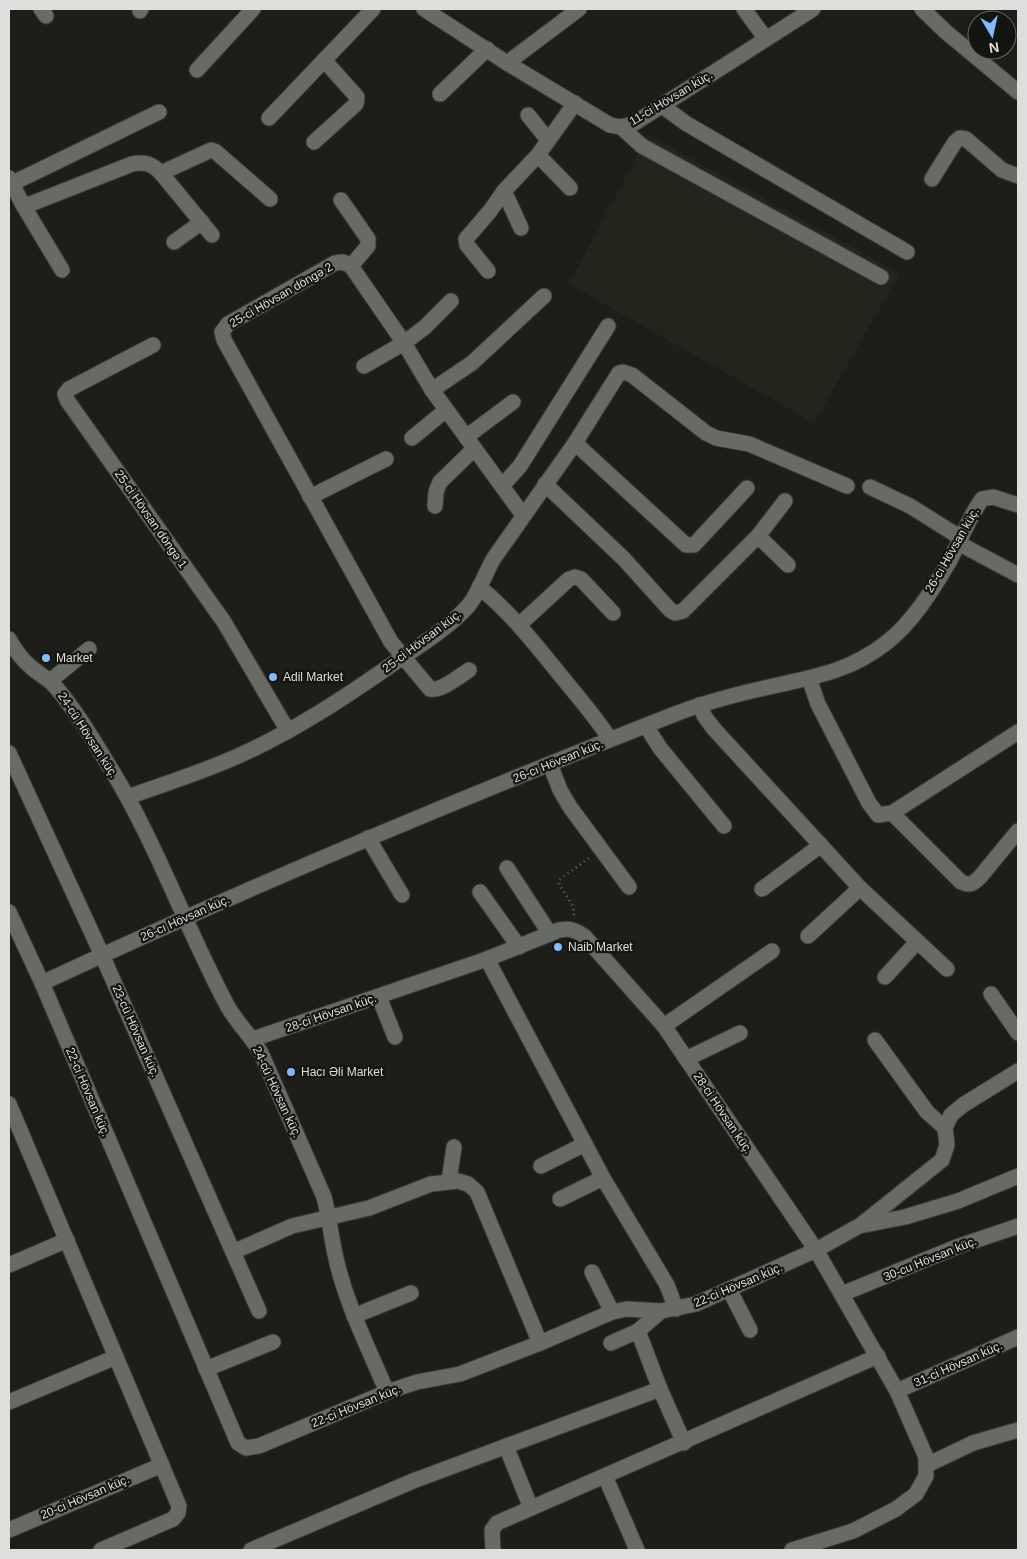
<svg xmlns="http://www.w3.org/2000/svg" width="1027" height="1559" viewBox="0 0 1027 1559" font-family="Arial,sans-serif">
  <rect width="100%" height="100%" fill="#1d1e1a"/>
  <path fill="#22251b" d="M648,135L900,273L814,423L569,284Z"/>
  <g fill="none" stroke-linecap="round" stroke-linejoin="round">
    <defs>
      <g id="minor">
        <path d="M41,9L46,16"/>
        <path d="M424,9L507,63L610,125L621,127L633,124L813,9"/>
        <path d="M744,9L766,39"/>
        <path d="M922,9L946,32L1018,92"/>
        <path d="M140,11L141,9"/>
        <path d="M507,63L579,9"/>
        <path d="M197,70L253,9"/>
        <path d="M440,94L487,49"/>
        <path d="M662,106L687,124L907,252"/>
        <path d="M528,115L548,140"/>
        <path d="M269,118L373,9"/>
        <path d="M621,127L642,146L881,277"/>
        <path d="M314,142L356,104L357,97L324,60"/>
        <path d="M538,155L570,188"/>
        <path d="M161,173L211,150L216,152L270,199"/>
        <path d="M9,178L23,205L33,203L132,164C145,161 152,164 161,173L212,235"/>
        <path d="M932,179L955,142L960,138L966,139L1002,170L1018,176"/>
        <path d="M11,184L159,112"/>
        <path d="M504,191L521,228"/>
        <path d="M341,200L368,239V246L351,266"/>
        <path d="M23,205L62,270"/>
        <path d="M174,242L202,222"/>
        <path d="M488,271L467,245L466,239L490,211L504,191L538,155L575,103"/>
        <path d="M153,345L69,389L65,394L67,400L224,622L288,731"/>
        <path d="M364,366L404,343L425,327L451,301"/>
        <path d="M432,390L472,363L544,296"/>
        <path d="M466,437L513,402"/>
        <path d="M412,438L446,410"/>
        <path d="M575,443L686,545H694L747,488"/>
        <path d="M545,484L624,559L670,610L675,613L683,611L758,536L785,501"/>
        <path d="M502,486L520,466L608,326"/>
        <path d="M870,487L910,506L961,538"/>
        <path d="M310,497L386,459"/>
        <path d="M435,506L436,492L440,482L474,449"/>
        <path d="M758,536L788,565"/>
        <path d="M958,543L1018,575"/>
        <path d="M479,587C508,610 530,638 553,666C572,690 593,713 610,739"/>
        <path d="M519,625L569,579L575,577L581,579L613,613"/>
        <path d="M9,639C15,650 22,660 32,668C39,674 47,678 53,684C76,710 93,740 111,769C157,844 186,929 228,1007C238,1024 251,1036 261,1053L324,1197C329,1216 331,1235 335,1254C345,1302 368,1347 387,1392"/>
        <path d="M469,670C460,676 440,692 430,689L391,642L224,340L222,332L228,324L335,263L343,262L351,266L404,343L432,390L523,515"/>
        <path d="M809,678L818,704L869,803L878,815L892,813L1018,732"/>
        <path d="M50,681L89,649"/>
        <path d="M699,705L705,717L714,729L860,888L947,969"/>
        <path d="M646,726L660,748L724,826"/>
        <path d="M9,753L102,955L259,1311"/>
        <path d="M550,764L560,790L570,807L629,887"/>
        <path d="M128,797C164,784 203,772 238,756C294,731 344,698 394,663C418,647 451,626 469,605C480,591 485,573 494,558L575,443L619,373L623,372L632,375L706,433L716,438L749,444L847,486"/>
        <path d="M892,813L961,882C970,886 973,884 980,877L1018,831"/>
        <path d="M368,838L402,895"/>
        <path d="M507,868L550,934"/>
        <path d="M762,889L821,845"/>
        <path d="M480,892L519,947"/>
        <path d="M9,912L42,983L238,1443L246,1448L259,1446L387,1392L417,1382L460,1374L540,1343L612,1312L627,1309L661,1311L696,1304L816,1250L859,1226L905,1217L958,1201L1018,1176"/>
        <path d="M808,936L860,888"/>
        <path d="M487,959L603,1178L667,1285L676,1309"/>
        <path d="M885,977L917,942"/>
        <path d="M42,983C250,886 461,798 675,714C706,702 737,694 769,687C813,677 849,672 886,643C912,623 932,591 949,562C960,541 968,519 982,499L993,497L1018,505"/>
        <path d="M991,994L1018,1033"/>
        <path d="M379,997L395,1037"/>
        <path d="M664,1026L772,951"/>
        <path d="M253,1039L487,959L559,930C570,928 576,930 585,937L664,1026L816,1250L897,1391L926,1457V1476L916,1494L896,1509L853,1531L792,1550"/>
        <path d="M875,1040L927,1112L945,1128"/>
        <path d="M686,1059L740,1033"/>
        <path d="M9,1104L179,1506L178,1513L173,1519L101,1550"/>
        <path d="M541,1166L585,1144"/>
        <path d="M449,1181L454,1147"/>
        <path d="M560,1199L603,1178"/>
        <path d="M862,1224L942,1160L947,1145L945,1128L951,1115L963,1105L1018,1071"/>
        <path d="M233,1252L292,1226L369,1208L431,1184L458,1181L468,1184L477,1192L540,1343"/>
        <path d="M9,1265L67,1240"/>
        <path d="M592,1272L612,1312"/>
        <path d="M729,1289L750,1330"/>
        <path d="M842,1294L959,1246L1018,1226"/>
        <path d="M354,1316L411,1293"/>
        <path d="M638,1331L660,1389L684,1443"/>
        <path d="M611,1343L638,1331L661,1311"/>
        <path d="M206,1369L273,1342"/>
        <path d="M897,1391L1018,1337"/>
        <path d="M9,1402L116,1357"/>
        <path d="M506,1446L531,1508"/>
        <path d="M927,1465L973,1443L1018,1430"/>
        <path d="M605,1476L637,1550"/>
        <path d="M9,1530L162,1465"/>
        <path d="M251,1550L413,1481L660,1389"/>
        <path d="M493,1550L492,1530L497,1523L878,1356"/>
      </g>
    </defs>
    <use href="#minor" stroke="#3b3c39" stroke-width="17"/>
    <path stroke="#6c6d69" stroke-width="2.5" stroke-dasharray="1 4" stroke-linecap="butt" d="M574,915L573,906L559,884V880L589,858"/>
    <use href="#minor" stroke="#686a65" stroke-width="15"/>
  </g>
  <g fill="#81bcfa" stroke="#141511" stroke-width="2">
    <circle cx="46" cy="658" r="5"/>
    <circle cx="273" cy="677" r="5"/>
    <circle cx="558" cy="947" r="5"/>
    <circle cx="291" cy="1072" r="5"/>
  </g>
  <g text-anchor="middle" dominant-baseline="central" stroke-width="4.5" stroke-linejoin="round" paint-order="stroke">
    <g font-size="12" fill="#dedfdc" stroke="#141511">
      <text transform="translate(671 98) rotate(-31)">11-ci Hövsan küç.</text>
      <text transform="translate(281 295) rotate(-30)">25-ci Hövsan döngə 2</text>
      <text transform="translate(151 519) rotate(55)">25-ci Hövsan döngə 1</text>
      <text transform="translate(952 550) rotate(-60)">26-cı Hövsan küç.</text>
      <text transform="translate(422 641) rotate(-37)">25-ci Hövsan küç.</text>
      <text transform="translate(88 735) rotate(57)">24-cü Hövsan küç.</text>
      <text transform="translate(558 761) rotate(-22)">26-cı Hövsan küç.</text>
      <text transform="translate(185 918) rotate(-24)">26-cı Hövsan küç.</text>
      <text transform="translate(331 1013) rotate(-19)">28-ci Hövsan küç.</text>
      <text transform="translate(136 1031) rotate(66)">23-cü Hövsan küç.</text>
      <text transform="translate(88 1092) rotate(67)">22-ci Hövsan küç.</text>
      <text transform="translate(277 1092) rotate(65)">24-cü Hövsan küç.</text>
      <text transform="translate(723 1113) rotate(56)">28-ci Hövsan küç.</text>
      <text transform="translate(930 1259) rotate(-22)">30-cu Hövsan küç.</text>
      <text transform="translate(738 1285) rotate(-23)">22-ci Hövsan küç.</text>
      <text transform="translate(958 1364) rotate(-24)">31-ci Hövsan küç.</text>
      <text transform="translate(356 1406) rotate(-22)">22-ci Hövsan küç.</text>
      <text transform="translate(85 1497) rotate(-23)">20-ci Hövsan küç.</text>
    </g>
    <g font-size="12" fill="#dedfdc" stroke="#141511" text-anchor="start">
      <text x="56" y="658">Market</text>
      <text x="283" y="677">Adil Market</text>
      <text x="568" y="947">Naib Market</text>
      <text x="301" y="1072">Hacı Əli Market</text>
    </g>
  </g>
  <rect width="1027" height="1559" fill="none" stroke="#dedfdc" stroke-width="20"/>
  <g transform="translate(992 35) rotate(171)"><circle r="24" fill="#141511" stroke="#656662"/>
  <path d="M0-4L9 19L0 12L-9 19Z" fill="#81bcfa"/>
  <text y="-8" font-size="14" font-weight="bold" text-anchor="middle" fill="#dedfdc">N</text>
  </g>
</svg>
